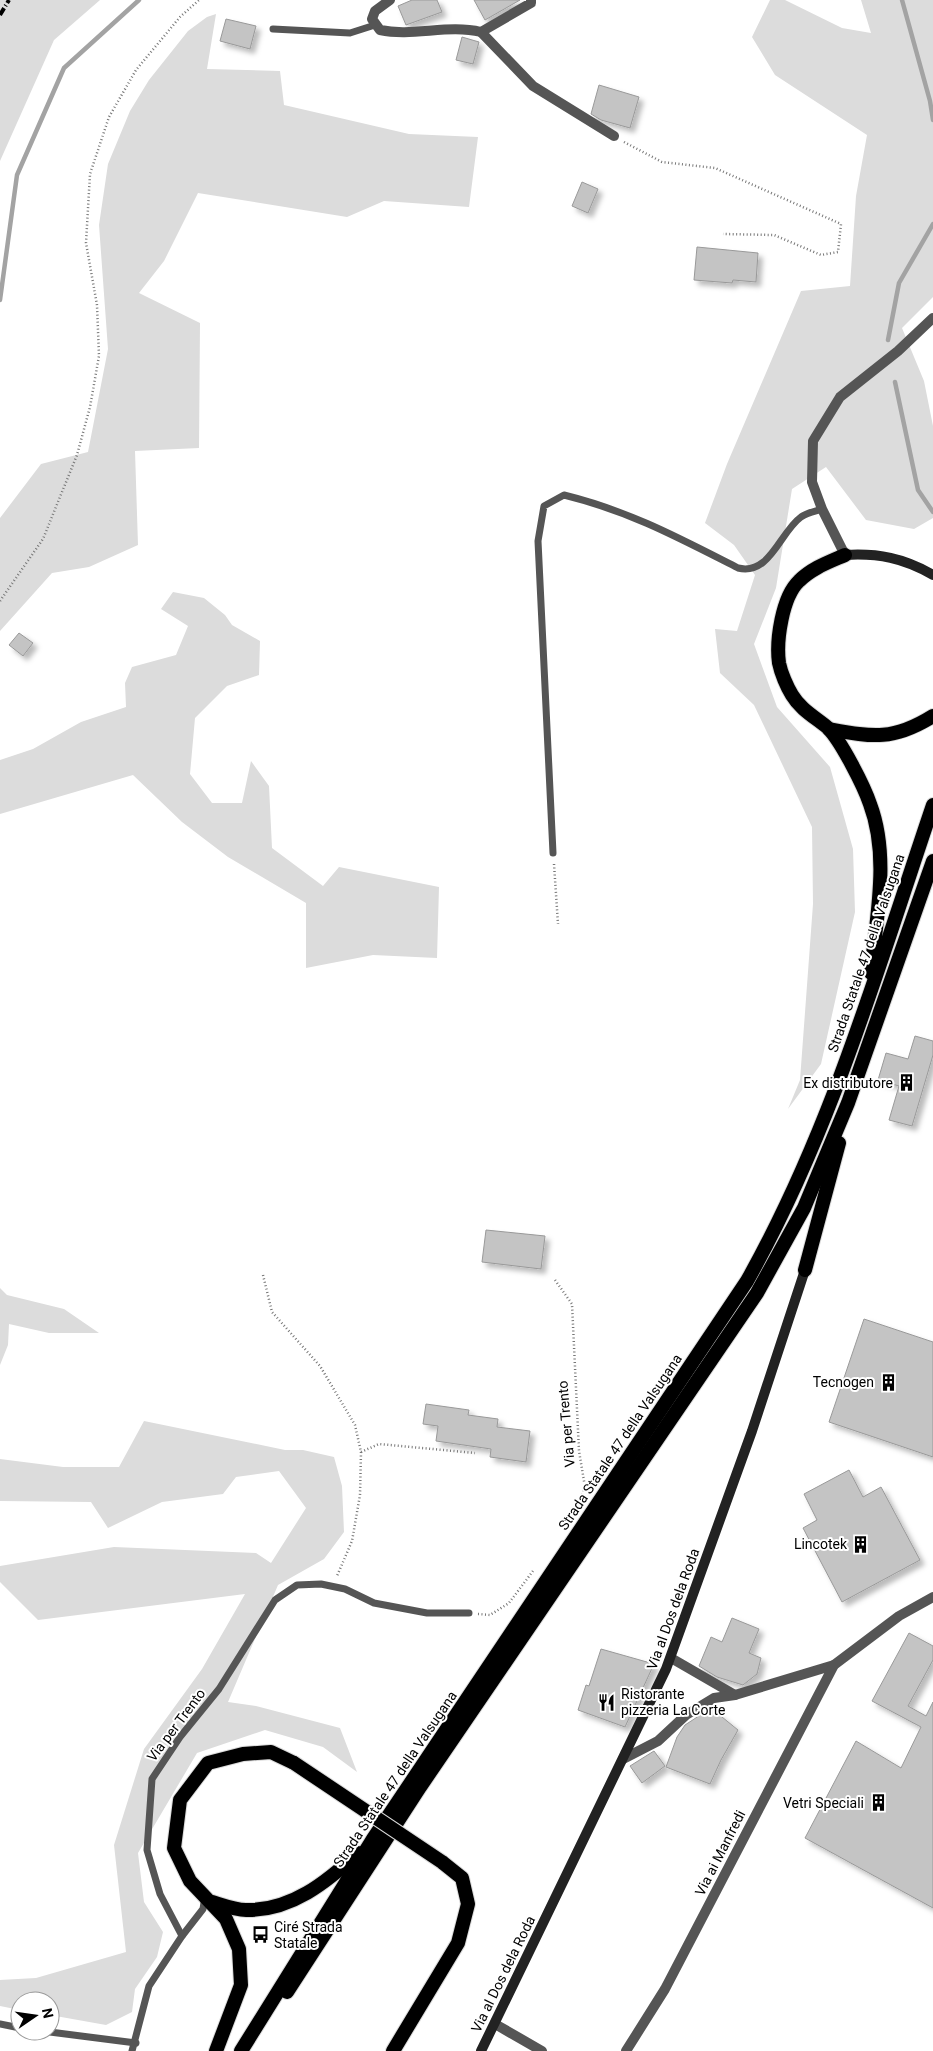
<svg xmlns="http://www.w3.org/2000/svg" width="933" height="2051" viewBox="0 0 933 2051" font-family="Roboto,sans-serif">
  <defs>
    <filter id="shadow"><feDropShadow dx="4.5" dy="4.5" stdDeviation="2.5" flood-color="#0004"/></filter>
  </defs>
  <rect width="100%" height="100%" fill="#fff"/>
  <g fill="#dcdcdc">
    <path d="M0,0H100L54,40L0,161Z"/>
    <path d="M770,0H785L842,28L871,33L861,0H933V297L902,328L924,381L933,426V518L914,529L866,520L826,467L792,489L776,588L754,644L777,707L830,767L853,849L855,912L821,1064L788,1109L800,1080L813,904L812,827L754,705L720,673L715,629L737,631L755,575L734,545L705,523L727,464L801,291L850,286L856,196L867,135L775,75L752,37Z"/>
    <path d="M216,14L207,69L280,71L284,105L409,134L478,137L469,207L384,201L347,217L198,193L164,261L139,293L200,323L199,448L135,451L138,545L89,567L52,573L0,631V518L41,464L88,452L108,349L99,225L108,164L130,111L149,80L188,31L207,17Z"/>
    <path d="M173,592L204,598L225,615L232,625L260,641L259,675L227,686L195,718L190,774L212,803H242L251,761L269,786L272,848L323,886L339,867L439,887L437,958L373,955L306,968V903L228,857L182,822L133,775L0,814V760L33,749L81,722L126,707L125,683L132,667L176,655L188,626L161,609Z"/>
    <path d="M0,1288L7,1295L64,1309L99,1333H49L9,1324L8,1345L0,1365Z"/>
    <path d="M144,1421L285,1450H303L334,1457L342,1486L344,1532L324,1559L278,1585L228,1702L256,1706L340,1728L357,1772L323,1747L265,1730L197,1753L138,1853L144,1902L163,1932L157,1957L135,1989L132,2012L106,2025L50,2015V2001H20V2010L0,2006V1980L36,1978L126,1952L114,1845L144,1749L202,1669L245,1594L38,1620L0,1582V1566L114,1547L256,1553L271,1563L306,1508L279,1471L236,1477L223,1494L162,1502L108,1528L91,1502L0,1501V1459L63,1467H119Z"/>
  </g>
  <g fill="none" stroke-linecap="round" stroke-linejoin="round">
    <g stroke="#a3a3a3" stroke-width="4.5">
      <path d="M902,0L930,101L933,120"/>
      <path d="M0,300L17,175L64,68L139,0"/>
      <path d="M888,340L899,283L933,224"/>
      <path d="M895,382L918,490L933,512"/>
    </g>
  </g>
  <g fill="#c4c4c4" stroke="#999" filter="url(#shadow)">
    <path d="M412,0H437L442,12L406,25L398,6Z"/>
    <path d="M474,0H520L485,20Z"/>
    <path d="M226,19L256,26L250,49L220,41Z"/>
    <path d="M462,37L479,42L473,64L456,60Z"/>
    <path d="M599,85L639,97L630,128L601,120L591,114Z"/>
    <path d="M582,182L598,189L588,213L572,206Z"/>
    <path d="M697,247L758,253L756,282L733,280L732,283L694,280Z"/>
    <path d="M19,633L33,643L23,656L9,645Z"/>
    <path d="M915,1036L933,1041V1055L912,1126L889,1120L899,1086L878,1080L886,1053L908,1059Z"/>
    <path d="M486,1230L545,1236L541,1269L482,1262Z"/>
    <path d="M864,1319L933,1342V1457L829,1422Z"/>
    <path d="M426,1404L469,1410L468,1415L498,1419L497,1427L530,1431L526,1462L490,1457L491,1449L436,1441L438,1426L423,1424Z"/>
    <path d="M849,1470L863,1497L881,1487L920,1560L842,1602L803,1528L817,1520L804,1494Z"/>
    <path d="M732,1618L759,1629L749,1653L761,1658L757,1674L743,1685L717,1677L699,1666L711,1637L722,1642Z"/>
    <path d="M909,1633L933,1646V1660L908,1706L926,1716L933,1702V1908L805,1838L856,1741L901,1768L921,1727L872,1701Z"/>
    <path d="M601,1649L654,1664L625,1727L578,1710L586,1685L589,1686Z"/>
    <path d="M711,1708L738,1730L721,1760L710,1784L666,1767L677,1737L685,1725Z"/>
    <path d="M654,1751L665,1766L642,1783L630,1766Z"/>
  </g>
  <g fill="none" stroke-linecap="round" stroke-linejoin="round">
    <defs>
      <g id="trunk">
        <path d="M845,555C829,562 812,568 799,581C782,597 776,641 779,663C781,673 787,687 792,695C801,710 815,717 828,728C841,741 864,786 870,804C890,857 876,918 871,973"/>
        <path d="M829,729C873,737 893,741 933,716"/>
        <path d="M805,1270L839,1143"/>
        <path d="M212,1902C222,1905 235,1910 246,1910C291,1911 327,1882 358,1853"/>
        <path d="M287,1992L420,1787L757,1293L804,1208L848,1103L933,861"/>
        <path d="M216,2051L241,1985L239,1949L226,1919L190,1881L174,1848L180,1800L208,1763L243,1754L271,1752L294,1763"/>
        <path d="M241,2051L373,1839L747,1281C831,1132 878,967 933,805"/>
        <path d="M393,2051L458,1943L468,1904L462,1878L442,1862"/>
      </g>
    </defs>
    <use href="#trunk" stroke="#dbdbdb" stroke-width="16"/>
    <g stroke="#777" stroke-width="2.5" stroke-dasharray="1 2.5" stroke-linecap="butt">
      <path d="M624,142L662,162L715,168L841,224L838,252L821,255L774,235L723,234"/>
      <path d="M0,601L43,539L77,455L90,407L99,356L97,305L86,243L90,174L109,117L136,70L180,17L199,0"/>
      <path d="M554,864L558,924"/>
      <path d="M263,1275L272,1312L320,1366L355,1425L361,1452L360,1495L352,1541L337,1576"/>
      <path d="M555,1280L572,1304L579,1451L585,1487L577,1507"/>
      <path d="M361,1452L379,1444L475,1453"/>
      <path d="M478,1614L490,1615L509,1603L533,1571"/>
    </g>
    <g stroke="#555" stroke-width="7">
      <path d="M273,29L350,33L375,25"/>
      <path d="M553,853L538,541L544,506L564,495C629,511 679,538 738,568C770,576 780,532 801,517C806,513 816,511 822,509"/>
      <path d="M182,1936L160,1894L147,1850L152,1779L180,1737L219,1689L275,1600L297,1585L321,1584L345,1589L374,1603L427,1613H469"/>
      <path d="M0,2024L20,2028"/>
      <path d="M42,2031L136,2043"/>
      <path d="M132,2051L149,1986L182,1936L203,1909L205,1896"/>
    </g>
    <g stroke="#555" stroke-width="10">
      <path d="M390,0L375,11L372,19L380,30C413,37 448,24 481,32"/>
      <path d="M531,0V3L481,32L533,86L614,136"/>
      <path d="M845,555L822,509L812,482L813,441L840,397L898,351L933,318"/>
      <path d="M671,1658L735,1695"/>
      <path d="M623,1759L658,1741L686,1715L714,1698L735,1695L834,1665"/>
      <path d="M495,2024L542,2051"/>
      <path d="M626,2051L665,1989L834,1665L899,1616L933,1597"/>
    </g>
    <g stroke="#222" stroke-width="10">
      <path d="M845,555C878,553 904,558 933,575"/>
      <path d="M481,2051L666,1669L752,1431L805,1270"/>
    </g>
    <use href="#trunk" stroke="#000" stroke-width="14"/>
    <path stroke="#000" stroke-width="4" stroke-dasharray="8 2.5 1 2.5" stroke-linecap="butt" d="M0,15L9,0"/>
    <defs>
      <path id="trunk-bridge" d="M294,1763L442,1862"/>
    </defs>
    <use href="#trunk-bridge" stroke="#dbdbdb" stroke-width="16" stroke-linecap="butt"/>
    <use href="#trunk-bridge" stroke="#000" stroke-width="14"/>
  </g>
  <defs>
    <symbol id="building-bare" viewBox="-9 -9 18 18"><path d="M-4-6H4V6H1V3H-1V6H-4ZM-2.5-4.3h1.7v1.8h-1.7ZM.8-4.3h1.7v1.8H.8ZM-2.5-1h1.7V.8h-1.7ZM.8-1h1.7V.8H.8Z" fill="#000" stroke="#fff" stroke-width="2.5" paint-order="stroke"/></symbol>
    <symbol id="restaurant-bare" viewBox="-9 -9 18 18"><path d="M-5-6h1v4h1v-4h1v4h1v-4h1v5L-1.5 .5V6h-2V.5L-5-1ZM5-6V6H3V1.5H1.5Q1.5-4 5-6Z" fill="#000" stroke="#fff" stroke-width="2.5" paint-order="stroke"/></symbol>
    <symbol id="bus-bare" viewBox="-9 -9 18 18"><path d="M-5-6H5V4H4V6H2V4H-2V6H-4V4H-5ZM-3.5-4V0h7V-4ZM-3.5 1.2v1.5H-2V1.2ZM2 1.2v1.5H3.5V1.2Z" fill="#000" stroke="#fff" stroke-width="2.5" paint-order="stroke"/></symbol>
  </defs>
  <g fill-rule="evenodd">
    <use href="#building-bare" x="894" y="1070" width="25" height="25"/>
    <use href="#building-bare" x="876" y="1370" width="25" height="25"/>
    <use href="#building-bare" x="848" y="1532" width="25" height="25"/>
    <use href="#restaurant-bare" x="594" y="1690" width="25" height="25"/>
    <use href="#building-bare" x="866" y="1790" width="25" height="25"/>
    <use href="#bus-bare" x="248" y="1922" width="25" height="25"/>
  </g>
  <g text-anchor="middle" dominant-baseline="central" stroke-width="4" stroke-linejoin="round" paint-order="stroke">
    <g font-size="14" fill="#000" stroke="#fff">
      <text transform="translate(866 953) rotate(-71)">Strada Statale 47 della Valsugana</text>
      <text transform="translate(566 1424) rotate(-95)">Via per Trento</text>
      <text transform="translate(620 1442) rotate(-56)">Strada Statale 47 della Valsugana</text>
      <text transform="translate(673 1609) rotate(-70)">Via al Dos dela Roda</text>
      <text transform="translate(176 1725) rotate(-53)">Via per Trento</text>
      <text transform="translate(395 1779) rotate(-56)">Strada Statale 47 della Valsugana</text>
      <text transform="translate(720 1853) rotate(-63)">Via ai Manfredi</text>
      <text transform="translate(503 1974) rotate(-64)">Via al Dos dela Roda</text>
    </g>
    <g font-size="14" fill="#000" stroke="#fff" text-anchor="end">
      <text x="893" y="1083">Ex distributore</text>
      <text x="874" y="1382">Tecnogen</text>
      <text x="847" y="1544">Lincotek</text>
      <text x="621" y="1694" text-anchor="start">Ristorante<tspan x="621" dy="16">pizzeria La Corte</tspan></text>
      <text x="864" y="1803">Vetri Speciali</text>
      <text x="274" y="1927" text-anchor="start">Ciré Strada<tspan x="274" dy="16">Statale</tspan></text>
    </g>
  </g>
  <g transform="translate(35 2016) rotate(77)"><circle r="24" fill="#ffffff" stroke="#999999"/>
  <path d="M0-4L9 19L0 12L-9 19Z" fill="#000000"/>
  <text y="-8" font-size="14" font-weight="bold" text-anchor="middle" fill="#000000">N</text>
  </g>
</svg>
